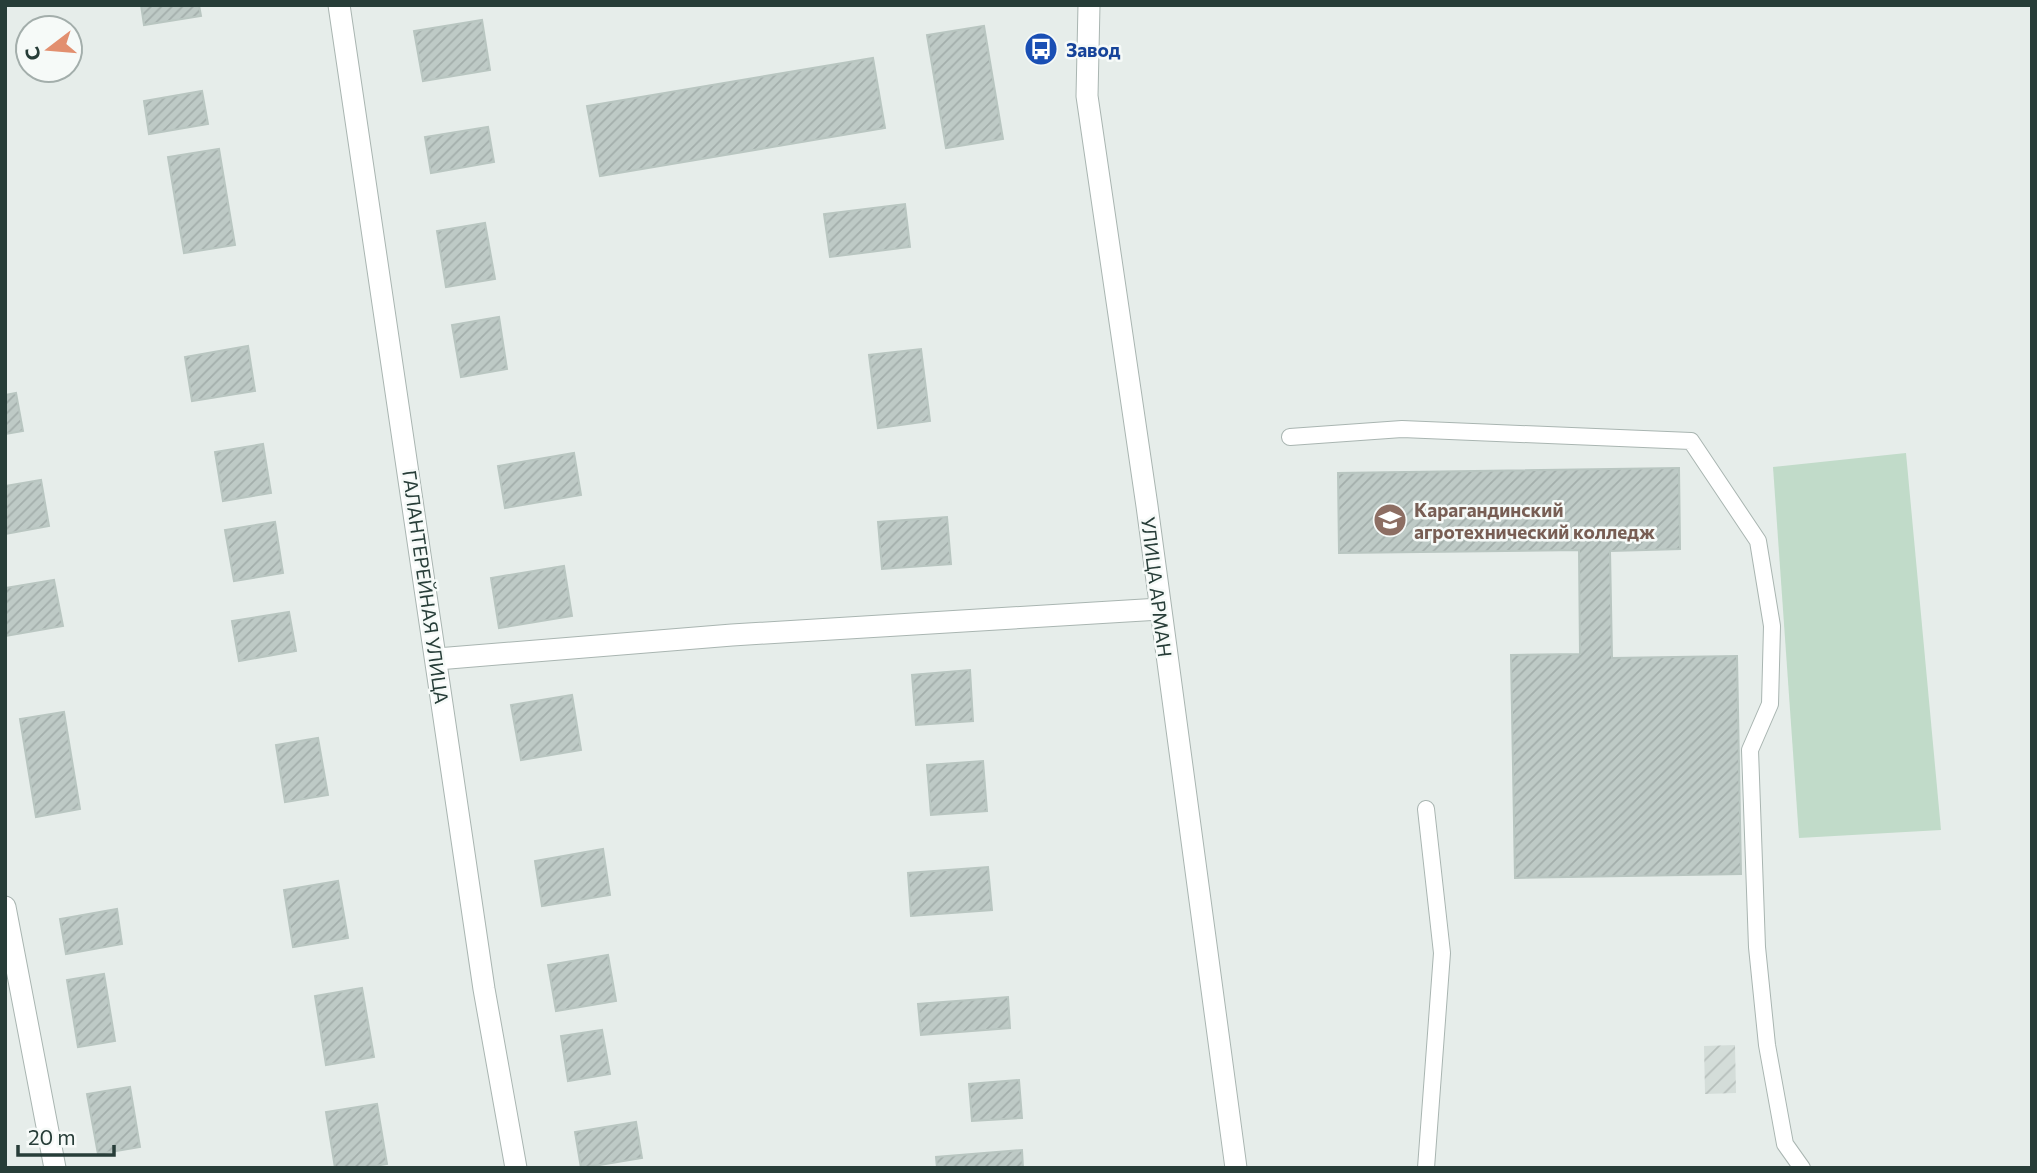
<svg xmlns="http://www.w3.org/2000/svg" width="2037" height="1173" viewBox="0 0 2037 1173" font-family="Commissioner,sans-serif">
  <defs>
    <pattern id="industrial-furrows" width="10" height="10" patternUnits="userSpaceOnUse" patternTransform="scale(1.75)"><rect width="10" height="10" fill="#d4ddd9"/><path d="M-1 1l2-2M0 10L10 0M9 11l2-2" fill="none" stroke="#b6bfbb"/></pattern>
    <pattern id="building-hatch" width="6" height="6" patternUnits="userSpaceOnUse" patternTransform="scale(1.75)"><rect width="6" height="6" fill="#becac6"/><path d="M-1 1l2-2M0 6l6-6M5 7l2-2" fill="none" stroke="#a3aeab"/></pattern>
  </defs>
  <rect width="100%" height="100%" fill="#e6edea"/>
  <path fill="url(#industrial-furrows)" d="M1735,1045L1736,1093L1705,1094L1704,1046Z"/>
  <path fill="#c1dbc9" d="M1906,453L1941,830L1799,838L1773,467Z"/>
  <g fill="url(#building-hatch)" stroke="#b9c6c1" stroke-width="2">
    <path d="M141,5H199L201,16L144,25Z"/>
    <path d="M482,20L490,70L423,81L414,31Z"/>
    <path d="M984,26L1003,139L946,148L927,35Z"/>
    <path d="M873,58L885,128L600,176L587,106Z"/>
    <path d="M202,91L208,124L149,134L144,101Z"/>
    <path d="M488,127L494,162L431,173L425,137Z"/>
    <path d="M219,149L235,245L184,253L168,157Z"/>
    <path d="M905,204L910,247L830,257L824,214Z"/>
    <path d="M485,223L495,279L446,287L437,231Z"/>
    <path d="M499,317L507,369L461,377L452,325Z"/>
    <path d="M248,346L255,391L192,401L185,357Z"/>
    <path d="M921,349L930,421L878,428L869,355Z"/>
    <path d="M16,393L23,431L5,434V395Z"/>
    <path d="M263,444L271,493L223,501L215,452Z"/>
    <path d="M574,453L581,495L505,508L498,466Z"/>
    <path d="M1679,468L1680,549L1610,551L1612,658L1737,656L1741,874L1515,878L1511,655L1580,654L1579,550L1339,553L1338,473Z"/>
    <path d="M41,480L49,526L5,534V486Z"/>
    <path d="M947,517L951,564L882,569L878,522Z"/>
    <path d="M275,522L283,573L234,581L225,530Z"/>
    <path d="M564,566L572,616L499,628L491,578Z"/>
    <path d="M54,580L63,626L5,636V588Z"/>
    <path d="M289,612L296,651L239,661L232,621Z"/>
    <path d="M970,670L973,721L916,725L912,675Z"/>
    <path d="M572,695L581,750L521,760L511,705Z"/>
    <path d="M64,712L80,809L36,817L20,719Z"/>
    <path d="M318,738L328,795L285,802L276,745Z"/>
    <path d="M983,761L987,811L931,815L927,765Z"/>
    <path d="M603,849L610,895L542,906L535,861Z"/>
    <path d="M988,867L992,910L911,916L908,873Z"/>
    <path d="M338,881L348,938L293,947L284,890Z"/>
    <path d="M117,909L122,944L66,954L60,919Z"/>
    <path d="M608,955L616,1001L556,1011L548,965Z"/>
    <path d="M104,974L115,1041L78,1047L67,980Z"/>
    <path d="M362,988L374,1057L326,1065L315,996Z"/>
    <path d="M1008,997L1010,1028L921,1035L918,1004Z"/>
    <path d="M602,1030L610,1074L568,1081L561,1036Z"/>
    <path d="M1019,1080L1022,1118L972,1121L969,1084Z"/>
    <path d="M130,1087L140,1147L98,1154L87,1094Z"/>
    <path d="M377,1104L387,1164L363,1168H335L326,1112Z"/>
    <path d="M636,1122L642,1158L581,1168L575,1132Z"/>
    <path d="M1022,1150L1023,1168H937L936,1157Z"/>
  </g>
  <g fill="none" stroke-linecap="round" stroke-linejoin="round">
    <defs>
      <g id="service">
        <path d="M1290,437L1402,429L1691,441L1758,541L1772,626L1770,704L1750,750L1757,947L1767,1045L1785,1144L1802,1168"/>
        <path d="M1426,1168L1442,953L1426,809"/>
      </g>
      <g id="minor">
        <path d="M339,5L484,989L516,1168"/>
        <path d="M437,659L732,635L1160,609"/>
        <path d="M5,907L55,1168"/>
      </g>
      <path id="tertiary" d="M1089,5L1087,96L1147,506L1236,1168"/>
    </defs>
    <use href="#service" stroke="#a9b5b1" stroke-width="18"/>
    <use href="#minor" stroke="#a9b5b1" stroke-width="23"/>
    <use href="#tertiary" stroke="#a9b5b1" stroke-width="23"/>
    <use href="#service" stroke="#fff" stroke-width="16"/>
    <use href="#minor" stroke="#fff" stroke-width="21"/>
    <use href="#tertiary" stroke="#fff" stroke-width="21"/>
  </g>
  <defs>
    <symbol id="bus-disc" viewBox="-11 -11 22 22"><circle r="9.5" fill="#1a4fb4" stroke="#f6faf8"/><path d="M-5-6H5V4H4V6H2V4H-2V6H-4V4H-5ZM-3.5-4V0h7V-4ZM-3.5 1.2v1.5H-2V1.2ZM2 1.2v1.5H3.5V1.2Z" fill="#fff"/></symbol>
    <symbol id="university-disc" viewBox="-11 -11 22 22"><circle r="9.5" fill="#8d6e63" stroke="#f6faf8"/><path d="M0-5L7-2L0 1L-7-2ZM-4 1L0 2.5L4 1V4Q0 6-4 4Z" fill="#fff"/></symbol>
  </defs>
  <g fill-rule="evenodd">
    <use href="#bus-disc" x="1022" y="30" width="38" height="38"/>
    <use href="#university-disc" x="1371" y="501" width="38" height="38"/>
  </g>
  <g text-anchor="middle" dominant-baseline="central" stroke-width="5" stroke-linejoin="round" paint-order="stroke">
    <g font-size="19" font-weight="bold" fill="#164399" stroke="#f6faf8" text-anchor="start">
      <text x="1066" y="49">Завод</text>
    </g>
    <g font-size="19" font-weight="bold" fill="#785e54" stroke="#f6faf8" text-anchor="start">
      <text x="1414" y="509">Карагандинский<tspan x="1414" dy="22">агротехнический колледж</tspan></text>
    </g>
    <g font-size="19" fill="#273d38" stroke="#f6faf8">
      <text transform="translate(426 587) rotate(82)">ГАЛАНТЕРЕЙНАЯ УЛИЦА</text>
      <text transform="translate(1157 587) rotate(83)">УЛИЦА АРМАН</text>
    </g>
  </g>
  <rect width="2037" height="1173" fill="none" stroke="#273d38" stroke-width="14"/>
  <g transform="translate(49 49) rotate(254)"><circle r="33" fill="#f6faf8" stroke="#a3aeab" stroke-width="2"/>
  <path d="M0-5L12 26L0 18L-12 26Z" fill="#e28f6f"/>
  <text y="-10" font-size="19" font-weight="bold" text-anchor="middle" fill="#273d38">С</text>
  </g>
  <path d="M18 1145v10h96v-10" fill="none" stroke="#273d38" stroke-width="3.5"/>
  <text x="28" y="1145" font-size="21" fill="#273d38" stroke="#f6faf8" stroke-width="5" paint-order="stroke">20 m</text>
</svg>
